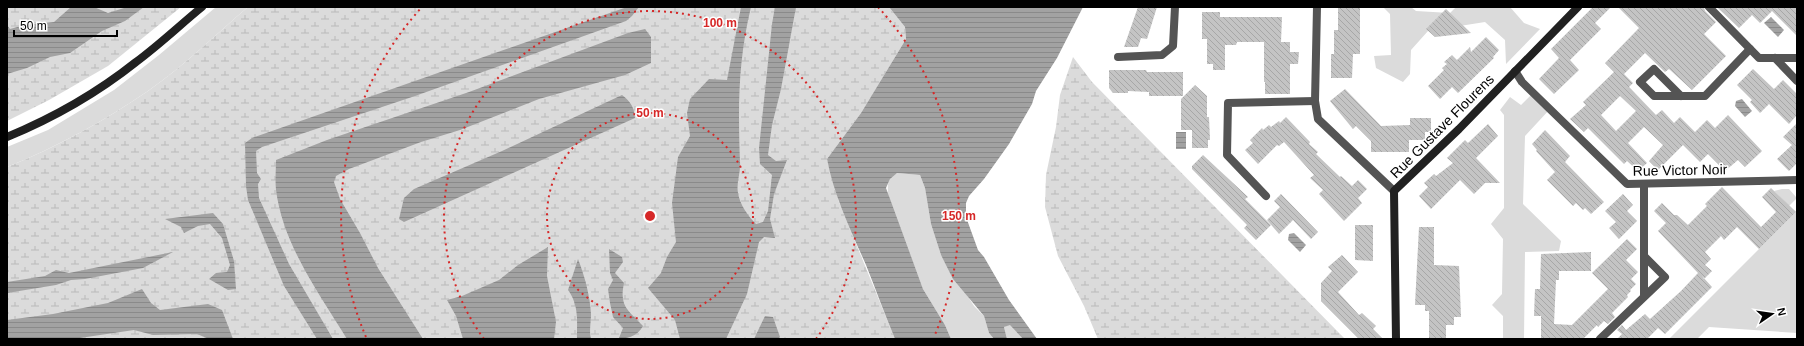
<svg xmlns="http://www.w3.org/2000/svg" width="1804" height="346" viewBox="0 0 1804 346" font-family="Helvetica,sans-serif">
  <defs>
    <pattern id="wetland-marsh" width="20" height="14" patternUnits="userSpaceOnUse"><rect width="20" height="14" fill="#dbdbdb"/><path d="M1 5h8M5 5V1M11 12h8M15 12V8" fill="none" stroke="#bababa"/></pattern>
    <pattern id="water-rules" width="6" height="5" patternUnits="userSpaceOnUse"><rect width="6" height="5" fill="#a2a2a2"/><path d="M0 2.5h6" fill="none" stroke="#8a8a8a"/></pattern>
    <pattern id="building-back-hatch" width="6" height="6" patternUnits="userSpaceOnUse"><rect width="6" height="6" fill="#c4c4c4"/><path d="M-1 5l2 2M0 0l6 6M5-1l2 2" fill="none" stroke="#a7a7a7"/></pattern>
  </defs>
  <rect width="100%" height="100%" fill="#fff"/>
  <g fill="#dbdbdb">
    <path d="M216,7H248C215,35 184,66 148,91C104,121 57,147 7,167V147L48,130L114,90L159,55Z"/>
    <path d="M1383,7H1411L1416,11L1450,13L1456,7H1510L1524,23L1540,29L1506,64L1505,40L1485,22L1428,31L1411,50L1410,74L1403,82L1376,68L1374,56L1391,55L1390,14Z"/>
    <path d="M1533,93L1550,109L1525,136L1523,204L1561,241L1559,251L1525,252L1524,339H1503V316L1492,305L1502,294L1503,239L1491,224L1504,208V115L1500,110L1510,97L1521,105Z"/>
    <path d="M897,173L920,175L925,188L931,224L941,255L974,306L984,316L989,333L994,339H951L945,325L923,289L889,199C887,189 886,178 897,173Z"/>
    <path d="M1782,189H1789L1796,197V199L1789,206L1774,191Z"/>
    <path d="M1796,212L1797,333L1709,327L1697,339H1669Z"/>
    <path d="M1010,324L1023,339H1007L1004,327Z"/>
  </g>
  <g fill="url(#wetland-marsh)">
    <path d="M7,7H181L108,66L49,100L7,121Z"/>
    <path d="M248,7H889L905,27L906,39L861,113L827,159L839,202L895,339H7V167C57,147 104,121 148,91C184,66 215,35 248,7Z"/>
    <path d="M1073,57L1092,82L1345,339H1098L1084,306L1058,256L1045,207L1046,175L1056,127L1060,95Z"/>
  </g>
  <g fill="url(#water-rules)">
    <path d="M71,7H94L108,13L124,8L144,7L125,21L102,31L70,53L50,57L27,68L7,74V25L10,29L25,25L54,22Z"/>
    <path d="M627,7H639L632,16L626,21L415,96L262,147L256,151L257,173L261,179L258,184L259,198L289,264L333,339H317L284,286L248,200L246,186L245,143L252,138Z"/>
    <path d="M741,7H751C738,60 738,108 740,162C741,172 736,183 738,193C740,205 748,216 756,224L763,222L768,211L772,175L760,164L759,148L772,24L775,7H796L781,89L772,125L768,155L776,161L787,160L774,194L770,219L775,238L764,237L759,242L747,294L726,339H680L675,320L648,288L661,273L667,257L676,242L672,203L678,157L690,136L687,113L690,99L709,79L727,80Z"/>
    <path d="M889,7H1083L1057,58L1036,91L1032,104L1009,144L984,179L969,196L966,203V217L978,250L984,257L1009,300L1037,339H1023L1010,325L1004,327L1007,339H994L989,333L984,316L953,279L941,255L931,224L925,188L920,175L897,173L890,179L886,188L923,289L945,325L951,339H895C885,315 876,290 866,265C851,231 834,196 827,159L861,113L906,39L905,27Z"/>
    <path d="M1771,17L1784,30L1778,37L1764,23Z"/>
    <path d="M645,29L651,37V63L625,75L539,99L460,130L421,142L349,169L336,176L334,182L340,199L360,233L378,268L423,339H347C319,293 283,245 276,190C275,180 276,169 276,160L327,140L469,92L628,33Z"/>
    <path d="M622,95C631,102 634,107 635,118L404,222L399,219L404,198L414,189L502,151Z"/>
    <path d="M1742,99L1752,111L1745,117L1735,106L1736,101Z"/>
    <rect x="1176" y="132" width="10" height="17"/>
    <path d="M213,213L223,224L234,261L236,289L228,290L209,279L216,273L227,272L230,265L222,238L210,224L198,226L184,233L181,227L165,219Z"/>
    <path d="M1294,233L1306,245L1300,252L1288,240L1289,234Z"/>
    <path d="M548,247L547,276L556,322L554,339H463L456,316L447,300L462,296L499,280L518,265Z"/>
    <path d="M609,249L622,257L623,262L615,273L624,283C619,307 628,310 643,326C637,337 626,339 615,339L619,338L623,328L613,317L610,303L608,289L613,280L610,273Z"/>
    <path d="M173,252L143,268L85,279L71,280L56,285L7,293V282L45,276L56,270L69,273Z"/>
    <path d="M578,259C585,277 590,296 591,314C591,323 589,330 591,339H577C577,321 579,305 568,290Z"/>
    <path d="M142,289L151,303L160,310L208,304L222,310L233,339H209L197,334L153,335L134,330L73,339H7V320L53,314L108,303Z"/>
    <path d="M765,316L773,317L780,337L778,339H754Z"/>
  </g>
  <g fill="url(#building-back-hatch)" fill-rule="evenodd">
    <path d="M1138,7H1157L1147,39L1141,38L1138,47H1124Z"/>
    <path d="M1338,7H1360V54H1353L1352,78H1331V54H1334V30H1338Z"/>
    <path d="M1593,7H1611L1595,23L1601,29L1570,60L1579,70L1554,94L1539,79L1559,58L1551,49Z"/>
    <path d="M1618,7H1704L1705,11L1716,22L1704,34L1726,56L1692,90L1669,69L1665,72L1645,53L1624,74L1633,83L1629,87L1656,115L1662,110L1674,123L1680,117L1695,132L1707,120L1715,128L1728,115L1762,151L1745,167L1738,160L1725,171L1708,154L1700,162L1683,145L1658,170L1649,161L1663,145L1644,127L1628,143L1647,163L1638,171L1627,161L1624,164L1588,128L1584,132L1570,119L1586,105L1583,102L1614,72L1605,63L1639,28ZM1620,96L1636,111L1616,131L1601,115Z"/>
    <path d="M1717,7H1797V36L1772,11L1760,23L1752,15L1739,28Z"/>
    <path d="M1446,9L1471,33L1435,37L1426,29Z"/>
    <path d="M1202,12H1220V17H1282L1281,42H1290V52H1299L1298,64H1290V94H1265V82H1264V42H1237L1236,45H1225V70H1213V64H1207V39H1202Z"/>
    <path d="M1486,37L1499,50L1493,57L1494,58L1458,93L1452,87L1440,99L1428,86L1444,70L1442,68L1447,64L1444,62L1452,55L1457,60L1470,47L1471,52Z"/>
    <path d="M1753,69L1774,89L1783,80L1797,94V115L1789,124L1769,104L1760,113L1750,102L1752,100L1737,85Z"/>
    <path d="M1109,70H1146L1147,72H1183V96H1149V92L1128,91V93H1113L1109,88Z"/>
    <path d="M1195,85L1207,96V117H1209L1210,140H1208V148H1192V130H1181V99Z"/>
    <path d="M1345,89L1381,126L1410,125V118H1431V132H1425V140H1409V152H1371V141L1356,126L1353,129L1330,101Z"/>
    <path d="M1286,117L1310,142L1309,144L1318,152L1316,154L1340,177L1341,176L1352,186L1358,180L1367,189L1358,198L1362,203L1344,221L1319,194L1323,190L1310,178L1314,175L1284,142L1279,146L1277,145L1258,164L1245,150L1253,143L1250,140L1262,128L1263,130L1269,125L1271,127L1279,121L1280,123Z"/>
    <path d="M1797,123V163L1789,171L1777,159L1792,145L1783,137Z"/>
    <path d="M1488,124L1498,136L1476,158L1500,183H1485L1474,194L1460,180L1431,209L1419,196L1428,187L1424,183L1434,174L1436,176L1453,163L1447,158L1465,140L1468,143Z"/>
    <path d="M1545,130L1570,156L1565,162L1604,202L1591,214L1585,208L1583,210L1576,203L1573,206L1547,180L1555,172L1536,151L1537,150L1532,144Z"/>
    <path d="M1203,155L1248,197L1245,199L1271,225L1256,240L1244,228L1247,225L1192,169V166Z"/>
    <path d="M1722,187L1761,227L1776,212L1762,197L1771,188L1796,212L1759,249L1737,227L1724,240L1721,236L1705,252L1711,259L1705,265L1712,271L1704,279L1702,276L1712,287L1665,334L1658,328L1647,339H1617L1622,334L1617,330L1622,325L1626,330L1645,314L1650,319L1681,291L1698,273L1658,231L1666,223L1654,211L1662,203L1674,215H1677L1688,225L1707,206L1705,204Z"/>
    <path d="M1281,194L1318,232L1311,239L1293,220L1279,234L1267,220L1280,207L1274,201Z"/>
    <path d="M1623,194L1633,205L1627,211L1637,221L1619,239L1609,228L1616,222L1605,211Z"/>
    <path d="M1355,225H1373V261L1355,260Z"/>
    <path d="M1419,227H1434V265L1459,266L1461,317H1454V325H1446V339H1429V311H1425V305H1415Z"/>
    <path d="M1627,239L1637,249L1626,260L1638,272L1631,279L1636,284L1630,290L1631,291L1627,295L1628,297L1612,313L1615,317L1608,324L1604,321L1598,327L1597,325L1584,338L1541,339V316H1534L1535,289H1540L1541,254L1591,252V271H1559V280H1556L1554,324L1572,325L1608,289L1592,273Z"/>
    <path d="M1342,255L1358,272L1338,292L1359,315L1362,313L1376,326L1373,329L1383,339H1359L1321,301V283L1332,271L1328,267Z"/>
  </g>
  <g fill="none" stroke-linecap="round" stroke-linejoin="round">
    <g stroke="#545454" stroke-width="8">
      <path d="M1317,7L1315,101L1318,119L1394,191"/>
      <path d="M1709,7L1759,58H1797"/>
      <path d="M1118,57L1162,55L1173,46L1175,7"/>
      <path d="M1775,58L1797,81"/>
      <path d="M1515,71L1522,82L1627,184L1797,180"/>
      <path d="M1681,96L1654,69L1640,82L1654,96H1705L1750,49"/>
      <path d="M1266,196L1227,155L1228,103L1315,101"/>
      <path d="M1644,296V256"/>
      <path d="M1600,339L1665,277L1644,256V184"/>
    </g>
    <g stroke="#212121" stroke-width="8">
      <path d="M7,137C53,118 97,93 136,62C159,45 180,25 202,7"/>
      <path d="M1396,339L1394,191L1459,129L1578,7"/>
    </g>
  </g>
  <g fill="none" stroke="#d62828" stroke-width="2" stroke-dasharray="2 4">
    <circle cx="650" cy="216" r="103"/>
    <path d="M484 339A206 206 0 1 1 816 339"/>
    <path d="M366 337A309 309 0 0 1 422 7M878 7A309 309 0 0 1 934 337"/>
  </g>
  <g text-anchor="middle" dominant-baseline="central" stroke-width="3" stroke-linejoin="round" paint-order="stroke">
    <g font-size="14" fill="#000" stroke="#fff">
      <text transform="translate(1442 126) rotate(-45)">Rue Gustave Flourens</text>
      <text transform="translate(1680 170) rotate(-1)">Rue Victor Noir</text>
    </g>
  </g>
  <circle cx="650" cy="216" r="6" fill="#d62828" stroke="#fff" stroke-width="2"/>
  <g font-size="12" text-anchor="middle" font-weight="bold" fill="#d62828" stroke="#fff" stroke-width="3" stroke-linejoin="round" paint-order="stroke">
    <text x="720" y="27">100 m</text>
    <text x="650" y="117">50 m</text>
    <text x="959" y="220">150 m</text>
  </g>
  <rect width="1804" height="346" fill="none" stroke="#000000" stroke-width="16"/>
  <g transform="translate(1772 314) rotate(77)" stroke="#ffffff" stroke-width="3" paint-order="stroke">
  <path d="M0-3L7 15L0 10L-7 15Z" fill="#000000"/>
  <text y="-6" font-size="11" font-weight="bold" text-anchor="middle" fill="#000000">N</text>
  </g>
  <path d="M14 30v6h103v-6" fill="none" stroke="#000000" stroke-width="2"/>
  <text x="20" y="30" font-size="12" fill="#000000" stroke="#ffffff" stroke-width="3" paint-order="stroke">50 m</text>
</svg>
